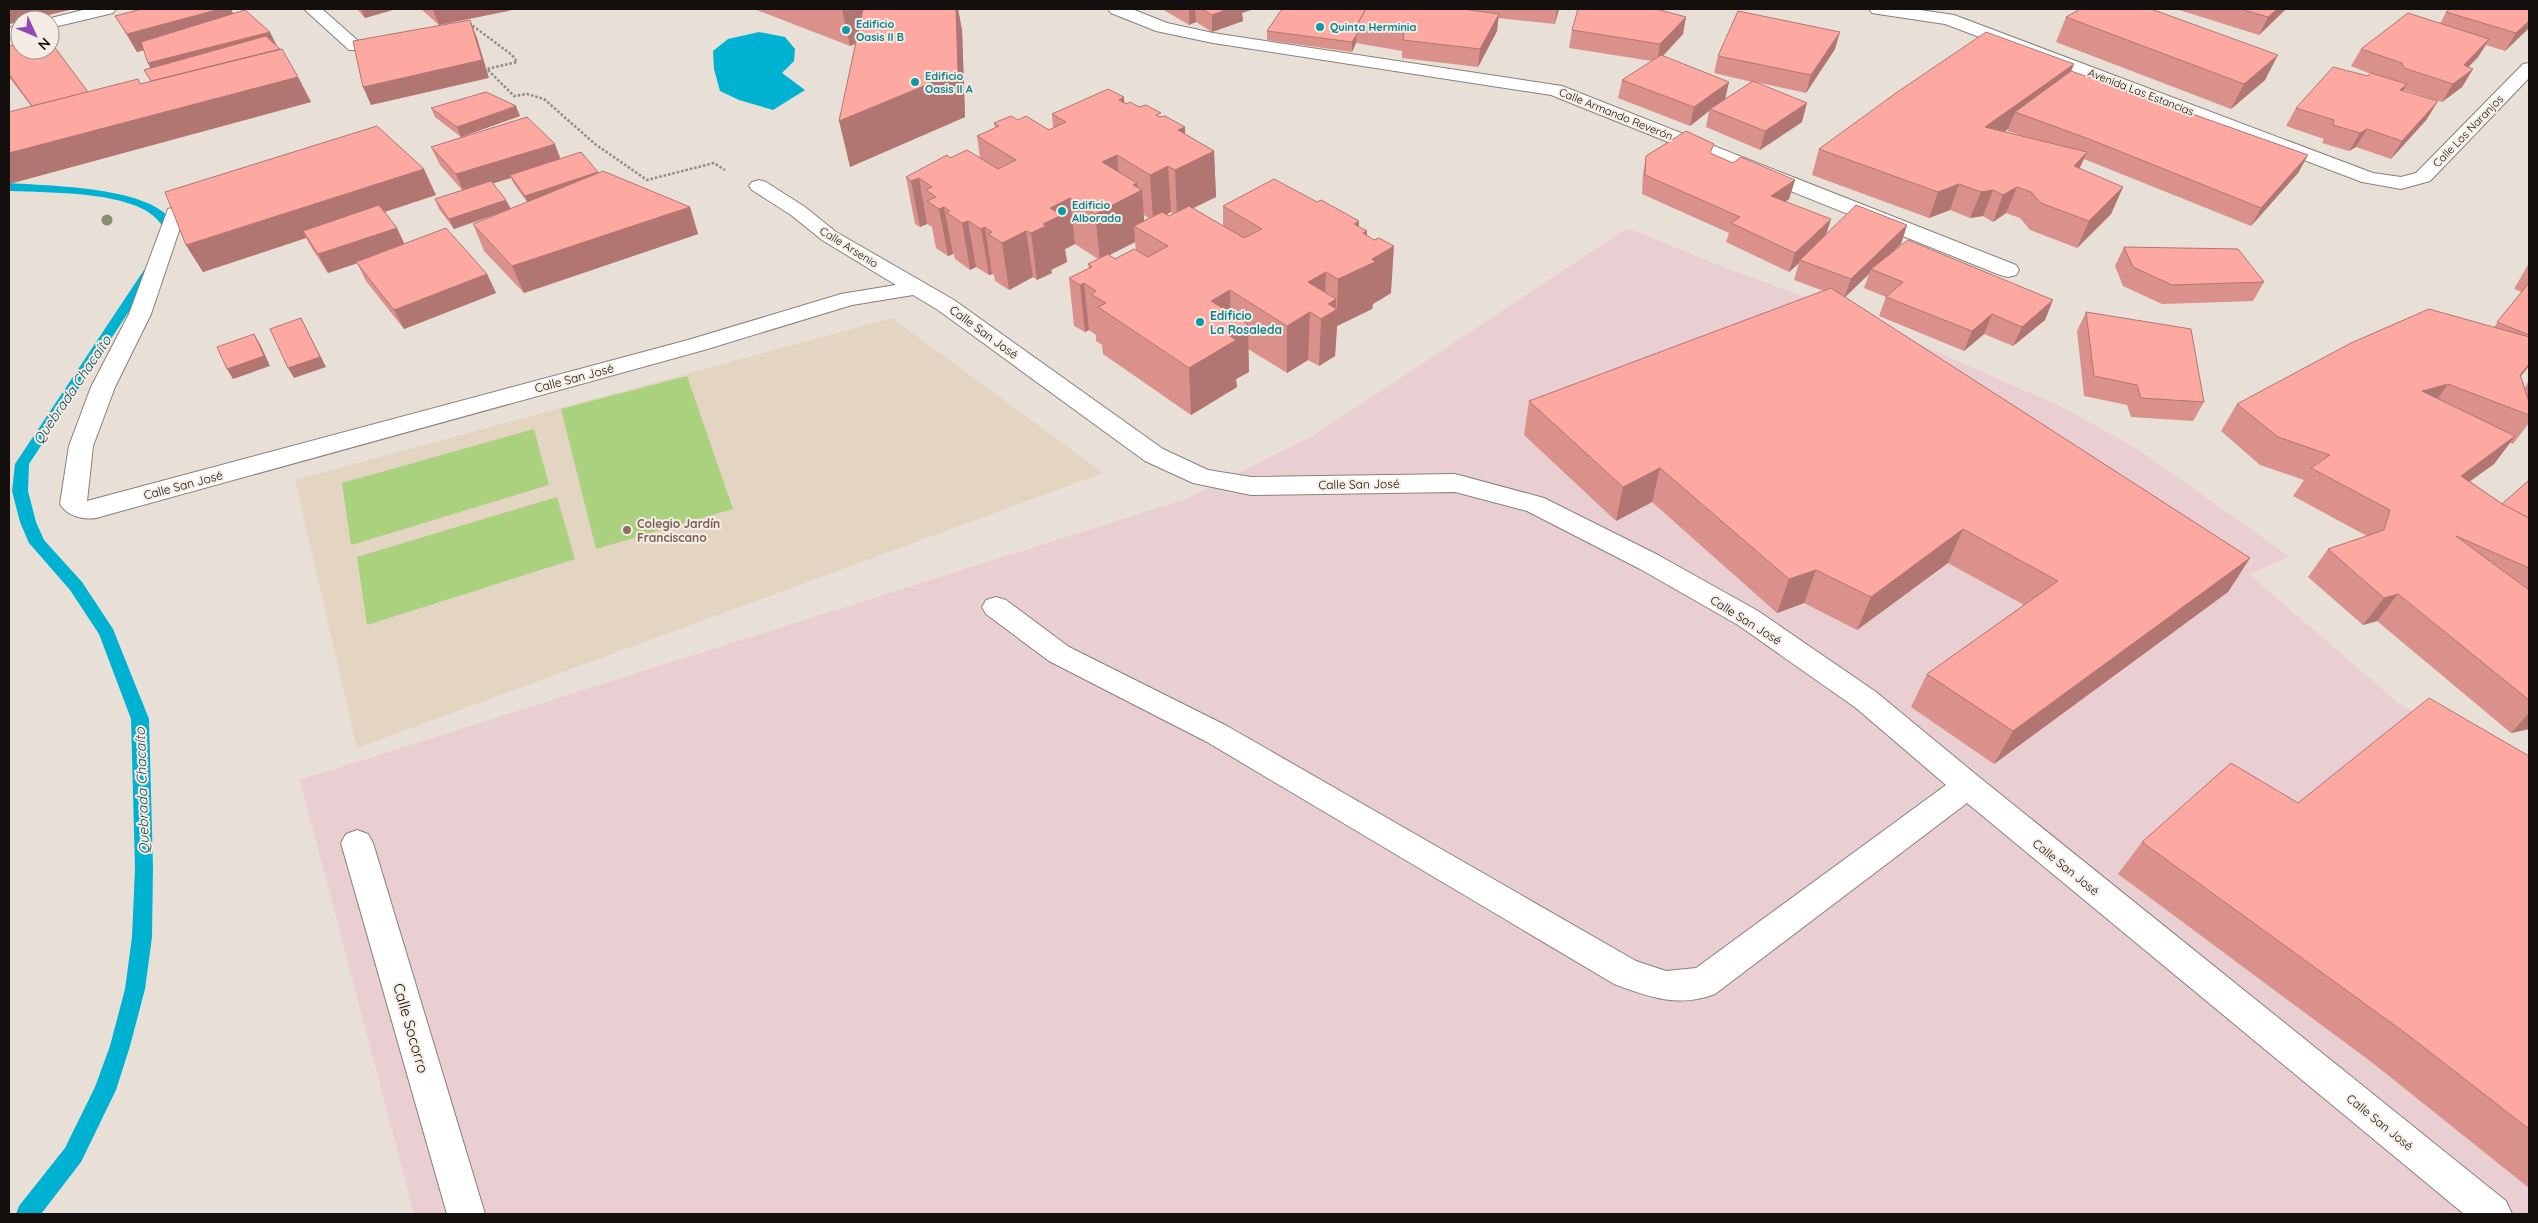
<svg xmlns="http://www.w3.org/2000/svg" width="2538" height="1223" viewBox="0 0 2538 1223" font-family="Quicksand,sans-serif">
  <rect width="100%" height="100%" fill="#e8dfd7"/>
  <path fill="#eacfd2" d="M1627,228L1726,268L1847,312L2062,407L2139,450L2290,557L2249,574L2398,703L2529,779V1214H414L300,780L1186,499L1313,436Z"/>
  <path fill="#e4d4c2" d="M892,318L1103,473L357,748L295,480Z"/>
  <g fill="#aad27e">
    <path d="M687,376L733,509L596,549L561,409Z"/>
    <path d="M534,429L549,485L351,545L342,483Z"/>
    <path d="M557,497L575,559L367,625L357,557Z"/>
  </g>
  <path fill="#00b2d1" d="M759,32L785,37L795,49L794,61L782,73L805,90L773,110L739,100L720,91L714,69L713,51L728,39Z"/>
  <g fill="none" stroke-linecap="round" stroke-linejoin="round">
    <g fill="#00b2d1" fill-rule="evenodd">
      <path d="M9,183C46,186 157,186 174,225C176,229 175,235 175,240L169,244L165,243C161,237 164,230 161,224C139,190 46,193 9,191Z"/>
      <path d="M152,263L158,267L29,464L28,491L36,522L44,540L82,582L113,629L149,719L153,868L152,937L145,989L130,1046L116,1090L81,1162L41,1214H16L19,1206L65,1148L95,1087L110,1046L125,989L132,937L135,868L131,719L99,634L70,590L29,543L20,522L12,491L15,464L146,267Z"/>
    </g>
    <defs>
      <g id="street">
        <path d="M87,9H116L113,13L50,28V20H43Z"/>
        <path d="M304,9H322L364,46L361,50H349Z"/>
        <path d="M1108,9H1132L1167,23L1213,33L1562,86L2016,265L2019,270L2016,275L2008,277L2000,275L1551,95L1213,43L1156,31L1111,13Z"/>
        <path d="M1869,9H1913L1954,15L2373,173L2401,177L2416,173L2523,64L2529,63V78L2430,181L2401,189L2362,182L1945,24L1878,14L1872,13Z"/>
        <path d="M20,25V35L9,38V28Z"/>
        <path d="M759,180L766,182L805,207L836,232L954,300L1163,449L1208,470L1251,477L1455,474L1544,498L1658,555L1758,611L1876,692L1979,777L2506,1201L2512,1214H2464L1967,803L1715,994C1678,1008 1649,997 1614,984L1207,742L1049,661L986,614L982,607L986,600L996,597L1006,600L1069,647L1227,726L1636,961L1666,971L1696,968L1946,785L1856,708L1738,625L1640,569L1527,511L1455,492L1251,495L1193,483L1145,461L938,310L913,295L852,305L704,350L96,518C83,520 67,516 60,504L69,446L91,387L129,314L168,209L175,207L182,209L185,213L151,314L115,387L93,446L87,501L688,340L841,294L896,285L822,240L791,215L752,190L749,186L752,182Z"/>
        <path d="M357,830L368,834L373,843L485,1214H447L341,843L346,834Z"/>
      </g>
    </defs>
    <use href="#street" stroke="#89817a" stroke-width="2"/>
    <path stroke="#918b85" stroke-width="2.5" stroke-dasharray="2.5 2" stroke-linecap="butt" d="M469,23L512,55L517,62L487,69L514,96L527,94L544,99L595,144L647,180L714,163L725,170"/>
    <use href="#street" fill="#fff" fill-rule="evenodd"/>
  </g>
  <circle fill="#86906a" cx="107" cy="220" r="5.5"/>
  <g fill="#da918b" fill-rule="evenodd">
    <path d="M231,9L233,14L277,46L298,77L311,102L9,184V112L31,106L9,77V46L88,92L141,84L151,81L150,68L144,50L137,52L115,16Z"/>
    <path d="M357,9H396L365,18Z"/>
    <path d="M421,9H517L439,25Z"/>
    <path d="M754,9H958L962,30L965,117L850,167L856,44L850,46Z"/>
    <path d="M1162,9H1253L1242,13L1243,21L1212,32L1196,22L1189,25Z"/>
    <path d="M1282,9H1559L1555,24L1498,18L1497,31L1478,67L1402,58V51L1356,43L1352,52L1267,40V31Z"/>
    <path d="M2176,9H2286L2259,35Z"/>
    <path d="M2529,9V28L2505,51L2486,45L2478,57L2468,67L2473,69L2462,87L2442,102L2404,90L2403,91L2427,119L2391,159L2356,147L2349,151L2322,143L2324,139L2286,126L2296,108L2368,76L2371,74L2351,66L2361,49L2440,24L2446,12Z"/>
    <path d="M2066,17L2265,80L2231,109L2056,42Z"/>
    <path d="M1572,30L1683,34L1663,56L1725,99L1752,82L1714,73L1718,56L1835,49L1806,93L1756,82L1802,122L1760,150L1706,127L1709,111L1690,126L1618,98L1622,80L1652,61L1569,48Z"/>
    <path d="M2074,64L2071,71L2308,155L2298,173L2251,226L2084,159L2079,169L2123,187L2111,214L2077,248L2030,230L2020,218L2006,213L1993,222L1983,216L1970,218L1950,210L1929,218L1812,175L1819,149ZM2008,129V131L2023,136L2005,132Z"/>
    <path d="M1124,103L1139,107L1185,127V134L1214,151L1216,197L1193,208L1223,226V206L1317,202L1359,221V227L1367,235L1391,293L1373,304L1372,309L1337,326L1335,356L1319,366L1308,360L1287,373L1248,349L1249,372L1236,379L1237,387L1191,415L1103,354L1102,345L1096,341V335L1089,330L1085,332L1074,326L1069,278L1089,268L1088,264L1098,259L1075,244L1065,249L1067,262L1051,270L1052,273L1037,280L1033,277L1009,290L995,281L994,275L992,274L989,275L976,267L970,270L955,259L954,254H953L948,256L936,248L932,227L927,224L920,227L915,224L906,177L950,158H980L977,136L995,128L994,123L1018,120L1049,130L1053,128L1052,114ZM1171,212L1173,214L1169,216L1167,214ZM1144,215L1149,218L1144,221ZM1135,242L1136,250L1115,259L1109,255Z"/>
    <path d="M431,108L520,116L461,137L435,117Z"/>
    <path d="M431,147L560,159L690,207L698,234L524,293L484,251L473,224L505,211L454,229L439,209L435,199L462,190L440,165ZM511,178L514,184L527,202L510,209L493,183Z"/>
    <path d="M1712,154L1733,163L1795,180L1789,199L1785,202L1826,234L1907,225L1901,244L1890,254L2045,320L2013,346L1984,334L1964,351L1879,316L1886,297L1864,288L1869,274L1845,297L2250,558L2228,592L1994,764L1911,707L1927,674L2024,605L1948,563L1857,630L1804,603L1777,613L1652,502L1616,521L1524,435L1529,401L1824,291L1794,280L1799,263L1789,272L1726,242L1729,233L1642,194L1643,174L1646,156Z"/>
    <path d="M436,195L385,212L404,244L487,274L496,293L404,329L366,281L357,263L328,273L313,250L306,238L203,272L186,245Z"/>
    <path d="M2124,247L2264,282L2253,301L2162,304L2123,286L2115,266Z"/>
    <path d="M2529,263V366L2521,376L2525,388L2529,380V423L2513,444L2510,443L2494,464L2470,481L2502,504L2529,480V729L2511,733L2377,621L2363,625L2308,577L2328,549L2367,536L2293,496L2304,480L2260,465L2221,431L2237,404L2494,327L2522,292L2514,289Z"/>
    <path d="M2086,312L2204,402L2193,421L2131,417L2127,405L2084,396L2077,331Z"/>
    <path d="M2529,756V1188L2374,1064L2118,874L2142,842L2298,803Z"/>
  </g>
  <g fill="#b17671">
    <path d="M9,9H74L27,20H20V22L9,24Z"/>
    <path d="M220,9H231L238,24L137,52L127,34Z"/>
    <path d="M361,9H396L365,18Z"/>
    <path d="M433,9H517L439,25Z"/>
    <path d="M842,9H912L913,14L850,46Z"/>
    <path d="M956,9H958L962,30L965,117L850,167L839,121Z"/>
    <path d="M1189,9H1195L1196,22L1189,25Z"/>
    <path d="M1228,9H1253L1242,13L1243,21L1212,32V15Z"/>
    <path d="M1557,9H1559L1555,24Z"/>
    <path d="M2277,9H2286L2259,35L2268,17Z"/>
    <path d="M1499,14L1497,31L1478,67L1480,49Z"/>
    <path d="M1686,17L1683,34L1657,62L1660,44Z"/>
    <path d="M470,20L477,38L489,78L371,105L363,87Z"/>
    <path d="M2529,21V28L2505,51L2516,33Z"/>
    <path d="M270,32L279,50L158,81L148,63Z"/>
    <path d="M1840,32L1835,49L1806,93L1811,75Z"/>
    <path d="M1357,34L1356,43L1352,52V42Z"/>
    <path d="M2489,39L2478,57L2453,83L2464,65Z"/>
    <path d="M2278,55L2265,80L2231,109L2244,84Z"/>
    <path d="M2074,64L2064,89L2015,112L2008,129L1976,153L1985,127Z"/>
    <path d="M2473,69L2462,87L2442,102L2453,84Z"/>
    <path d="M298,77L311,102L9,184V153Z"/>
    <path d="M1729,82L1725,100L1710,109L1709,111L1690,126L1694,107Z"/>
    <path d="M2407,84L2397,102L2400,90Z"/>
    <path d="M1124,97L1127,142L1119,100Z"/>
    <path d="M2438,101L2427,119L2391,159L2402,141Z"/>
    <path d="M1807,103L1802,122L1760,150L1765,131Z"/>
    <path d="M516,106L520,116L461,137L457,127Z"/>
    <path d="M1185,127L1186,165L1214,151L1216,197L1177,216L1175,170L1178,130Z"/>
    <path d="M2367,129L2356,147L2349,151L2360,133Z"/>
    <path d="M555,144L562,163L510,175L511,178L464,192L456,174Z"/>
    <path d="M2087,152L2075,178L2074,166Z"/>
    <path d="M1117,155L1121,201L1102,162Z"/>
    <path d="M2308,155L2298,173L2251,226L2261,208Z"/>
    <path d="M1168,166L1171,212L1153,221L1150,175Z"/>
    <path d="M424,169L436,195L307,237L303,231L306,238L203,272L186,245Z"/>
    <path d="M598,172L602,182L529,205L525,196Z"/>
    <path d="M919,178L927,224L920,227L911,181Z"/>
    <path d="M1795,180L1789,199L1766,215L1771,196Z"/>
    <path d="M1137,183L1138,192L1142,190L1145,232L1134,226L1135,242L1100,260L1095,214L1133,185Z"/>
    <path d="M1959,184L1950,210L1929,218L1938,192Z"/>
    <path d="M2017,187L2006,213L1993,222L2003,195Z"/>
    <path d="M2123,187L2111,214L2077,248L2089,221Z"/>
    <path d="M1993,190L1983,216L1970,218L1981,192Z"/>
    <path d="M1070,198L1075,244L1065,249L1067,262L1051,270L1052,273L1037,280L1031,233L1043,224L1050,208Z"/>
    <path d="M506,200L511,209L454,229L449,219Z"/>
    <path d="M690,207L698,234L524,293L512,266Z"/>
    <path d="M944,207L953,254L948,256L939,209Z"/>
    <path d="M1831,219L1825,238L1800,260L1799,263L1789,272L1795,253Z"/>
    <path d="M968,221L976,267L970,270L962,223Z"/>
    <path d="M1359,221L1357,268L1354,224Z"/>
    <path d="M1907,225L1901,244L1874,270L1871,269L1869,274L1844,298L1851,279Z"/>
    <path d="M985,227L992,274L989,275L981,229Z"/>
    <path d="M397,228L406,247L328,273L318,254Z"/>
    <path d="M1026,231L1033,277L1009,290L1002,243Z"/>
    <path d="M1367,231L1365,266L1372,259L1394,246L1391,293L1373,304L1372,309L1337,326L1335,356L1319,366L1321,319L1310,312L1308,360L1287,373V326L1308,282L1326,272L1324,317L1328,304L1336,299V310L1337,309L1338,279L1363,233Z"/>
    <path d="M487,274L496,293L404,329L394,310Z"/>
    <path d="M1084,283L1089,330L1085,332L1080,285Z"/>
    <path d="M1230,290L1231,334L1248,324L1249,372L1236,379L1237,387L1191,415L1189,368L1211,301Z"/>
    <path d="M2053,300L2045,320L2013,346L2022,327Z"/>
    <path d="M1992,314L1984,334L1964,351L1972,331Z"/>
    <path d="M301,318L326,367L294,378L288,368Z"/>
    <path d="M254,334L260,344L270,366L233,379L227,369Z"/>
    <path d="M2529,364V366L2500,402Z"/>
    <path d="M2448,384L2429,411L2422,391Z"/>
    <path d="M2515,436L2494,464L2440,503L2461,476Z"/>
    <path d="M1660,468L1652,502L1616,521L1623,487Z"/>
    <path d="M1963,529L1948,563L1857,630L1871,597Z"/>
    <path d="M2250,558L2228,592L1994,764L2013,731Z"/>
    <path d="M1816,570L1804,603L1777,613L1789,579Z"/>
    <path d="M2398,594L2377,621L2363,625L2384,598Z"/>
    <path d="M2529,713V729L2511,733Z"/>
  </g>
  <g fill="#fda9a2" stroke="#b17671">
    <path d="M142,9H220L127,34L115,16Z"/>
    <path d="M863,9H956L958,72L839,121Z"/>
    <path d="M1202,9H1228L1212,15Z"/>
    <path d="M1282,9H1366L1357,25V34L1352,42L1267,31Z"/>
    <path d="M1366,9H1463L1499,14L1480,49L1403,40L1404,33L1357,25Z"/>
    <path d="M1578,9H1656L1686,17L1660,44L1572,30Z"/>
    <path d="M2080,9H2151L2278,55L2244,84L2066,17Z"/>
    <path d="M2240,9H2277L2268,17Z"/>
    <path d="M2450,9H2529V21L2516,33L2446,12Z"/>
    <path d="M245,10L270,32L148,63L141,42Z"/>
    <path d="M1738,11L1840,32L1811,75L1718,56Z"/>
    <path d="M2408,13L2489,39L2464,65L2473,69L2453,84L2404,68L2402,63L2361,49Z"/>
    <path d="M470,20L482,60L363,87L353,41Z"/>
    <path d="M1986,32L2074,64L1985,127L2087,152L2074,166L2123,187L2089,221L2041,203L2031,192L2017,187L2003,195L1993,190L1981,192L1959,184L1938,192L1819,149L1896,93Z"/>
    <path d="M266,36L280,49L151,81L144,70Z"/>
    <path d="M50,41L88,92L32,106L9,74V46L20,43V50H50Z"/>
    <path d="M282,49L298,77L9,153V112L138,79L140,84Z"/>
    <path d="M1661,55L1729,82L1694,107L1622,80Z"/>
    <path d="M2333,67L2368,76L2371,73L2407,84L2400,90L2438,101L2402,141L2367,129L2360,133L2333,125L2334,120L2296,108Z"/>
    <path d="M2071,71L2308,155L2261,208L2089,139L2015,112Z"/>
    <path d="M1753,81L1807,103L1765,131L1710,109Z"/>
    <path d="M1108,89L1124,97L1119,100L1126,104L1130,102L1139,107L1146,105L1161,113L1156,115L1160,117L1165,116L1185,127L1178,130L1214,151L1175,170L1168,166L1150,175L1117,155L1102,162L1137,183L1133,185L1142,190L1095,214L1070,198L1050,208L1062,215L1043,224L1046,226L1031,233L1026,231L1002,243L988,234L992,232L985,227L981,229L968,221L962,223L946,212L950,211L944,207L939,209L927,201L936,197L926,190L932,187L919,178L911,181L906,177L947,155L950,158L967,150L998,169L1016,160L977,136L999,126L994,123L1011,116L1018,120L1026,116L1049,130L1066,122L1052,114Z"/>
    <path d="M486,92L516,106L457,127L431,108Z"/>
    <path d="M527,117L555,144L456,174L431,147Z"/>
    <path d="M377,126L424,169L186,245L165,192Z"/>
    <path d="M1686,131L1714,144L1710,153L1733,163L1741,157L1795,180L1771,196L1831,219L1795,253L1731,223L1740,217L1645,175L1646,156Z"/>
    <path d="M581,152L598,172L525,196L510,175Z"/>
    <path d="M603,171L690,207L512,266L473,224Z"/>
    <path d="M1274,179L1317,202L1321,200L1359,221L1354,224L1367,231L1363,233L1374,240L1379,238L1394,246L1372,259L1375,262L1338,279L1326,272L1308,282L1336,299L1328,304L1337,309L1321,319L1310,312L1287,326L1230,290L1211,301L1248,324L1229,335L1236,340L1189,368L1098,307L1106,303L1091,294L1096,291L1084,283L1080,285L1069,278L1092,267L1088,264L1108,254L1115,259L1134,249L1148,257L1168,246L1134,226L1162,212L1169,216L1189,206L1244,238L1262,229L1223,206Z"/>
    <path d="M491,181L506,200L449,219L435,199Z"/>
    <path d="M379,205L397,228L318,254L303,231Z"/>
    <path d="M1856,205L1907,225L1851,279L1800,260Z"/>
    <path d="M446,228L487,274L394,310L356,262Z"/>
    <path d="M1908,240L2053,300L2022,327L1992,314L1972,331L1886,297L1903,282L1871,269Z"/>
    <path d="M2124,247L2238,249L2264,282L2172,285L2133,267Z"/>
    <path d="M2529,283V335L2497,322Z"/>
    <path d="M1831,288L2250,558L2013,731L1927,674L2058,581L1963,529L1871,597L1816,570L1789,579L1660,468L1623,487L1529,401Z"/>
    <path d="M2429,309L2529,337V364L2520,375L2529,402V415L2448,384L2422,391L2515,436L2461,476L2501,503L2529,518V568L2456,536L2529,590V700L2398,594L2384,598L2328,549L2384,530L2390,510L2311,468L2330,455L2278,437L2237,404L2351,343Z"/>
    <path d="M2086,312L2191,329L2204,402L2141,398L2137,385L2094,376Z"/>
    <path d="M301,318L320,357L288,368L270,329Z"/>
    <path d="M254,334L264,356L227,369L217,347Z"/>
    <path d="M2529,480V518L2502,504Z"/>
    <path d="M2429,698L2529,756V1129L2408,1035L2142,842L2231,763L2298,803Z"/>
  </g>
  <g fill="#0f9aa8" stroke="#f5ece4" stroke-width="2">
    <circle cx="1320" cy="27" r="5"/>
    <circle cx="846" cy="30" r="5"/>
    <circle cx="915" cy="82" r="5"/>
    <circle cx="1062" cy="211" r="5"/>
    <circle cx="1200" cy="322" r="5"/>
  </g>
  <circle fill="#8d6e63" stroke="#f5ece4" stroke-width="2" cx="627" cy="530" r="5"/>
  <g text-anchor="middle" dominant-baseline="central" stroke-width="4" stroke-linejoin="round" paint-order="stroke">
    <g font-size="11" font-weight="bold" fill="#0d838f" stroke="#f5ece4" text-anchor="start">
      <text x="856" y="24">Edificio<tspan x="856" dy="13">Oasis II B</tspan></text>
      <text x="1330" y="27">Quinta Herminia</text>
      <text x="925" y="76">Edificio<tspan x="925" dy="13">Oasis II A</tspan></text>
      <text x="1072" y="205">Edificio<tspan x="1072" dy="13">Alborada</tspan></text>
    </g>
    <g font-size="11" fill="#120f0d" stroke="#f5ece4">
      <text transform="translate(2141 92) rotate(21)">Avenida Las Estancias</text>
      <text transform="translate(1616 114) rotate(22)">Calle Armando Reverón</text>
      <text transform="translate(2468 131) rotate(-46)">Calle Los Naranjos</text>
      <text transform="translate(849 247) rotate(32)">Calle Arsenio</text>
    </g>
    <g font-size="12" font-weight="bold" fill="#0d838f" stroke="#f5ece4" text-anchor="start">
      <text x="1210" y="315">Edificio<tspan x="1210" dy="14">La Rosaleda</tspan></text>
    </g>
    <g font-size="12" fill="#120f0d" stroke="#f5ece4">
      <text transform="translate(984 332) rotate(36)">Calle San José</text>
      <text transform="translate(574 378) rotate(-15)">Calle San José</text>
      <text transform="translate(1359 484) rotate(-1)">Calle San José</text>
      <text transform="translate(183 485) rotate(-15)">Calle San José</text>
      <text transform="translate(1746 620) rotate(32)">Calle San José</text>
      <text transform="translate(2066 867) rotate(39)">Calle San José</text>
      <text transform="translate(2380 1122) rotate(39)">Calle San José</text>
    </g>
    <g font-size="12" font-weight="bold" fill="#785e54" stroke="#f5ece4" text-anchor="start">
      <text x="637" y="523">Colegio Jardín<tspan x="637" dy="14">Franciscano</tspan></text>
    </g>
    <g font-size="14" font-style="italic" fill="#0d4a57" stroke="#f5ece4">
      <text transform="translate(72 390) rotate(-56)">Quebrada Chacaíto</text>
      <text transform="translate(142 791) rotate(-92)">Quebrada Chacaíto</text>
    </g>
    <g font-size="15" fill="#120f0d" stroke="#f5ece4">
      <text transform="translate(411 1028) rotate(74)">Calle Socorro</text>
    </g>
  </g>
  <rect width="2538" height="1223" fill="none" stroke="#120f0d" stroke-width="20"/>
  <g transform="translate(35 35) rotate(134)"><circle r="24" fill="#f5ece4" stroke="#9a948e"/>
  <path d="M0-4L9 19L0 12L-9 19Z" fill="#9347b9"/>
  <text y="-8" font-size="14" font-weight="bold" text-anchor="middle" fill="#120f0d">N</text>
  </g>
</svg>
